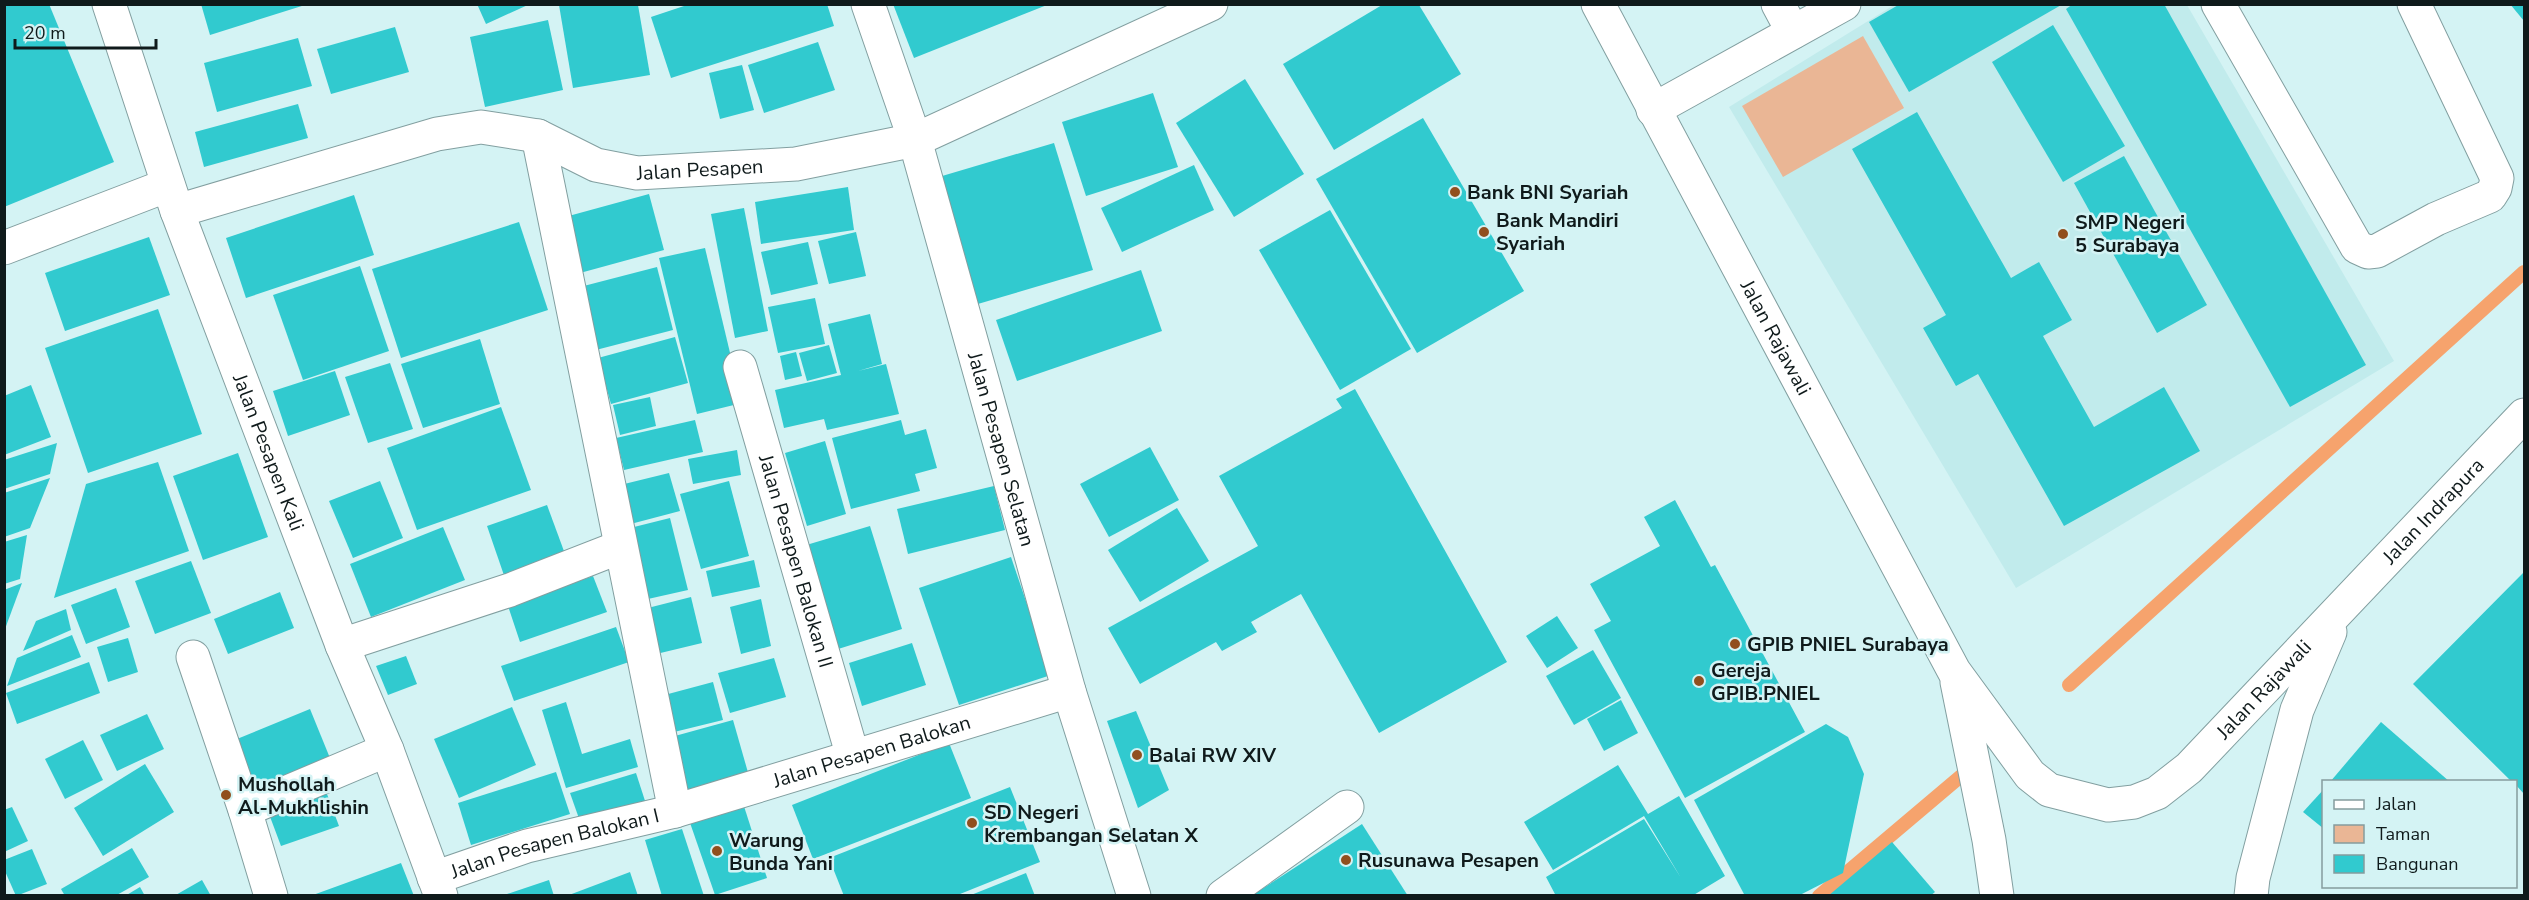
<svg xmlns="http://www.w3.org/2000/svg" width="2529" height="900" viewBox="0 0 2529 900" font-family="'Nunito Sans',sans-serif">
  <rect width="100%" height="100%" fill="#d4f3f4"/>
  <path fill="#c1ebec" d="M1894,5H2187L2394,361L2016,588L1729,107Z"/>
  <path fill="#eab695" d="M1863,36L1904,108L1783,177L1742,106Z"/>
  <g fill="none" stroke-linecap="round" stroke-linejoin="round">
    <g stroke="#f6a36d" stroke-width="14">
      <path d="M2069,685L2524,272"/>
      <path d="M1819,896L1961,776"/>
    </g>
  </g>
  <g fill="#31cacf">
    <path d="M4,4H49L114,162L4,207Z"/>
    <path d="M201,4H304L305,5L210,35Z"/>
    <path d="M477,4H530L486,24Z"/>
    <path d="M690,4H827L834,26L671,78L651,17Z"/>
    <path d="M893,4H1047V5L914,58Z"/>
    <path d="M1900,4H2063L1909,92L1869,22Z"/>
    <path d="M2073,4H2164L2366,365L2290,407L2066,9Z"/>
    <path d="M2510,4H2524V21Z"/>
    <path d="M559,5H638L650,75L573,88Z"/>
    <path d="M1382,5H1419L1461,74L1334,150L1283,64Z"/>
    <path d="M548,20L563,90L485,107L470,37Z"/>
    <path d="M2053,25L2125,146L2063,182L1992,62Z"/>
    <path d="M395,27L409,72L331,94L317,49Z"/>
    <path d="M298,38L312,86L217,112L204,63Z"/>
    <path d="M818,42L835,90L764,113L748,65Z"/>
    <path d="M742,65L754,110L720,119L709,73Z"/>
    <path d="M1245,79L1304,174L1234,217L1176,123Z"/>
    <path d="M1153,93L1178,167L1086,196L1062,122Z"/>
    <path d="M298,104L308,138L204,167L195,132Z"/>
    <path d="M1917,112L2011,278L2039,262L2072,320L2043,336L2094,427L2164,387L2200,451L2064,526L1978,374L1956,386L1923,328L1946,315L1852,149Z"/>
    <path d="M1423,118L1524,291L1417,353L1316,179Z"/>
    <path d="M1054,143L1093,270L971,306L932,179Z"/>
    <path d="M2124,156L2207,305L2157,333L2074,183Z"/>
    <path d="M1194,165L1214,210L1122,252L1101,208Z"/>
    <path d="M848,187L854,230L761,244L755,202Z"/>
    <path d="M649,194L664,250L580,273L565,217Z"/>
    <path d="M354,195L374,255L246,298L226,238Z"/>
    <path d="M744,208L768,331L735,338L711,214Z"/>
    <path d="M1330,210L1411,349L1340,390L1259,250Z"/>
    <path d="M519,222L548,310L401,358L372,269Z"/>
    <path d="M856,232L866,276L829,284L818,241Z"/>
    <path d="M149,237L170,295L65,331L45,273Z"/>
    <path d="M808,242L818,284L771,295L761,252Z"/>
    <path d="M705,248L742,403L697,414L659,258Z"/>
    <path d="M360,266L389,351L303,380L273,295Z"/>
    <path d="M657,267L673,330L592,351L576,288Z"/>
    <path d="M1141,270L1162,331L1017,381L996,320Z"/>
    <path d="M815,298L825,344L778,353L768,307Z"/>
    <path d="M158,309L202,434L88,473L45,348Z"/>
    <path d="M870,314L882,364L858,371L886,364L899,414L827,430L824,419L784,428L775,390L841,375L828,324Z"/>
    <path d="M675,337L688,383L611,404L598,358Z"/>
    <path d="M480,339L500,404L423,428L401,364Z"/>
    <path d="M829,345L837,373L807,381L799,353Z"/>
    <path d="M796,352L802,376L785,380L780,356Z"/>
    <path d="M390,363L413,429L368,443L345,377Z"/>
    <path d="M335,371L350,415L288,436L273,391Z"/>
    <path d="M31,385L51,437L4,455V396Z"/>
    <path d="M1355,389L1507,662L1379,733L1301,594L1251,622L1257,632L1222,651L1216,642L1140,684L1108,628L1258,546L1219,476L1342,408L1336,399Z"/>
    <path d="M650,397L656,426L620,435L613,405Z"/>
    <path d="M501,407L531,490L417,530L387,448Z"/>
    <path d="M695,420L703,452L624,470L616,438Z"/>
    <path d="M901,420L905,435L926,429L937,468L915,474L920,491L851,509L832,438Z"/>
    <path d="M825,441L846,514L807,526L785,453Z"/>
    <path d="M57,443L50,474L4,489V460Z"/>
    <path d="M1150,447L1179,500L1109,537L1080,484Z"/>
    <path d="M737,450L741,475L693,484L688,459Z"/>
    <path d="M238,453L268,537L203,560L173,476Z"/>
    <path d="M158,462L189,551L54,598L86,484Z"/>
    <path d="M669,473L680,511L623,526L612,487Z"/>
    <path d="M50,478L30,528L4,537V493Z"/>
    <path d="M380,481L403,538L353,558L329,501Z"/>
    <path d="M729,481L749,556L701,569L680,494Z"/>
    <path d="M994,486L1005,530L908,554L897,509Z"/>
    <path d="M1675,500L1711,567L1715,565L1805,732L1685,798L1594,630L1611,621L1590,584L1660,546L1644,517Z"/>
    <path d="M547,505L568,562L507,584L487,526Z"/>
    <path d="M1177,508L1209,561L1140,602L1108,550Z"/>
    <path d="M670,518L688,590L639,601L622,530Z"/>
    <path d="M870,526L902,629L835,650L803,546Z"/>
    <path d="M443,527L465,580L371,617L350,564Z"/>
    <path d="M27,535L20,579L4,584V542Z"/>
    <path d="M1011,557L1051,675L959,705L919,588Z"/>
    <path d="M754,560L760,587L712,597L706,571Z"/>
    <path d="M191,561L211,613L155,634L135,581Z"/>
    <path d="M2524,572V794L2516,785V782H2512L2413,684Z"/>
    <path d="M593,576L607,612L520,642L508,606Z"/>
    <path d="M22,583L5,629H4V590Z"/>
    <path d="M116,588L130,627L86,644L71,605Z"/>
    <path d="M280,592L294,628L228,654L214,619Z"/>
    <path d="M691,597L702,643L648,656L636,611Z"/>
    <path d="M761,599L771,646L741,654L730,607Z"/>
    <path d="M66,609L71,630L23,651L36,621Z"/>
    <path d="M1557,616L1578,648L1547,668L1526,636Z"/>
    <path d="M616,627L629,662L514,701L501,666Z"/>
    <path d="M72,635L81,657L7,686L17,658Z"/>
    <path d="M128,638L138,672L108,682L97,647Z"/>
    <path d="M912,643L926,685L862,706L849,663Z"/>
    <path d="M1593,650L1621,698L1574,725L1546,676Z"/>
    <path d="M406,656L417,684L388,695L376,666Z"/>
    <path d="M774,658L786,697L730,713L718,673Z"/>
    <path d="M89,662L100,693L17,724L6,693Z"/>
    <path d="M713,682L723,720L666,734L657,697Z"/>
    <path d="M1621,700L1638,733L1604,751L1587,719Z"/>
    <path d="M566,702L582,754L630,739L638,767L566,788L542,710Z"/>
    <path d="M512,707L536,765L459,798L434,739Z"/>
    <path d="M310,709L332,763L258,793L237,739Z"/>
    <path d="M1136,711L1169,790L1138,808L1107,721Z"/>
    <path d="M147,714L164,749L117,771L100,735Z"/>
    <path d="M733,720L749,776L681,795L664,739Z"/>
    <path d="M2381,722L2450,782H2330Z"/>
    <path d="M1826,724L1848,737L1864,774L1843,873L1798,896H1745L1694,800Z"/>
    <path d="M83,740L103,780L65,799L45,759Z"/>
    <path d="M949,743L971,798L813,859L792,805Z"/>
    <path d="M145,764L174,812L103,856L74,808Z"/>
    <path d="M1618,765L1648,814L1679,796L1725,876L1692,896H1556L1546,877L1644,819L1681,878L1644,816L1553,870L1524,822Z"/>
    <path d="M556,772L570,814L471,845L458,803Z"/>
    <path d="M636,773L647,807L582,827L570,793Z"/>
    <path d="M324,786L339,826L281,846L266,806Z"/>
    <path d="M1010,787L1040,862L955,896H844L829,858Z"/>
    <path d="M2324,789V829L2303,812Z"/>
    <path d="M742,800L767,878L715,895L688,817Z"/>
    <path d="M12,807L28,841L4,852V810Z"/>
    <path d="M1362,824L1408,896H1251Z"/>
    <path d="M682,829L704,896H662L645,840Z"/>
    <path d="M1892,842L1935,892L1930,896H1828Z"/>
    <path d="M132,848L149,877L115,896H65L61,889Z"/>
    <path d="M32,849L47,884L16,896L4,869V860Z"/>
    <path d="M401,863L414,896H313V895Z"/>
    <path d="M630,872L638,896H569V895Z"/>
    <path d="M1026,873L1035,896H971V895Z"/>
    <path d="M202,880L211,896H174Z"/>
    <path d="M549,880L554,896H504V895Z"/>
    <path d="M140,887L145,896H125Z"/>
  </g>
  <g fill="none" stroke-linecap="round" stroke-linejoin="round">
    <defs>
      <g id="minor">
        <path id="s1" d="M109,4L177,211L342,645L387,750L441,896"/>
        <path id="s2" d="M868,4L915,140L1069,691L1134,896"/>
        <path d="M1778,4L1793,32"/>
        <path d="M2218,4L2357,247L2368,252L2377,251L2436,219L2490,196L2495,188L2497,178L2414,4"/>
        <path d="M1653,110L1844,4"/>
        <path d="M538,136L675,811"/>
        <path id="s3" d="M177,211L437,134L481,127L538,136L596,165L637,173L796,164L915,140L1211,4"/>
        <path d="M4,248L168,185"/>
        <path id="s4" d="M740,367L853,757"/>
        <path d="M342,645L510,590L620,547"/>
        <path d="M193,657L245,810L271,896"/>
        <path d="M245,810L387,750"/>
        <path id="s5" d="M434,878L527,846L675,811L1069,691"/>
        <path d="M1223,896L1347,807"/>
      </g>
      <g id="major">
        <path id="s6" d="M1598,4L1954,671L2030,775L2049,790L2108,805L2134,802L2157,793L2189,768L2524,415"/>
        <path d="M1957,682L1989,840L1997,896"/>
        <path d="M2251,896L2253,878L2297,710L2330,632"/>
      </g>
    </defs>
    <use href="#minor" stroke="#829fa0" stroke-width="35"/>
    <use href="#major" stroke="#829fa0" stroke-width="35"/>
    <use href="#minor" stroke="#fff" stroke-width="33"/>
    <use href="#major" stroke="#fff" stroke-width="33"/>
  </g>
  <g fill="#914f1e" stroke="#d4f3f4" stroke-width="2">
    <circle cx="1455" cy="192" r="6"/>
    <circle cx="1484" cy="232" r="6"/>
    <circle cx="2063" cy="234" r="6"/>
    <circle cx="1735" cy="644" r="6"/>
    <circle cx="1699" cy="681" r="6"/>
    <circle cx="1137" cy="755" r="6"/>
    <circle cx="226" cy="795" r="6"/>
    <circle cx="972" cy="823" r="6"/>
    <circle cx="717" cy="851" r="6"/>
    <circle cx="1346" cy="860" r="6"/>
  </g>
  <g text-anchor="middle" dominant-baseline="central" stroke-width="5" stroke-linejoin="round" paint-order="stroke">
    <g font-size="20" fill="#0f1a1b" stroke="#d4f3f4">
      <text stroke="none"><textPath href="#s3" startOffset="543">Jalan Pesapen</textPath></text>
      <text stroke="none"><textPath href="#s6" startOffset="378">Jalan Rajawali</textPath></text>
      <text stroke="none"><textPath href="#s2" startOffset="465">Jalan Pesapen Selatan</textPath></text>
      <text stroke="none"><textPath href="#s1" startOffset="476">Jalan Pesapen Kali</textPath></text>
      <text stroke="none"><textPath href="#s6" startOffset="1416">Jalan Indrapura</textPath></text>
      <text stroke="none"><textPath href="#s4" startOffset="202">Jalan Pesapen Balokan II</textPath></text>
      <text stroke="none"><textPath href="#s6" startOffset="1170">Jalan Rajawali</textPath></text>
      <text stroke="none"><textPath href="#s5" startOffset="456">Jalan Pesapen Balokan</textPath></text>
      <text stroke="none"><textPath href="#s5" startOffset="126">Jalan Pesapen Balokan I</textPath></text>
    </g>
    <g font-size="20" font-weight="bold" fill="#0f1a1b" stroke="#d4f3f4" text-anchor="start">
      <text x="1467" y="192">Bank BNI Syariah</text>
      <text x="1496" y="220">Bank Mandiri<tspan x="1496" dy="23">Syariah</tspan></text>
      <text x="2075" y="222">SMP Negeri<tspan x="2075" dy="23">5 Surabaya</tspan></text>
      <text x="1747" y="644">GPIB PNIEL Surabaya</text>
      <text x="1711" y="670">Gereja<tspan x="1711" dy="23">GPIB.PNIEL</tspan></text>
      <text x="1149" y="755">Balai RW XIV</text>
      <text x="238" y="784">Mushollah<tspan x="238" dy="23">Al-Mukhlishin</tspan></text>
      <text x="984" y="812">SD Negeri<tspan x="984" dy="23">Krembangan Selatan X</tspan></text>
      <text x="729" y="840">Warung<tspan x="729" dy="23">Bunda Yani</tspan></text>
      <text x="1358" y="860">Rusunawa Pesapen</text>
    </g>
  </g>
  <rect width="2529" height="900" fill="none" stroke="#0f1a1b" stroke-width="12"/>
  <rect x="2322" y="780" width="195" height="108" fill="#d4f3f4" stroke="#859c9d" stroke-width="1.5"/>
  <rect x="2334" y="800" width="30" height="9" fill="#ffffff" stroke="#859c9d" stroke-width="1.5"/>
  <text x="2376" y="810" font-size="18" fill="#0f1a1b">Jalan</text>
  <rect x="2334" y="825" width="30" height="18" fill="#eab695" stroke="#859c9d" stroke-width="1.5"/>
  <text x="2376" y="840" font-size="18" fill="#0f1a1b">Taman</text>
  <rect x="2334" y="855" width="30" height="18" fill="#31cacf" stroke="#859c9d" stroke-width="1.5"/>
  <text x="2376" y="870" font-size="18" fill="#0f1a1b">Bangunan</text>
  <path d="M15 39v9h141v-9" fill="none" stroke="#0f1a1b" stroke-width="3"/>
  <text x="24" y="39" font-size="18" fill="#0f1a1b" stroke="#d4f3f4" stroke-width="4.5" paint-order="stroke">20 m</text>
</svg>
